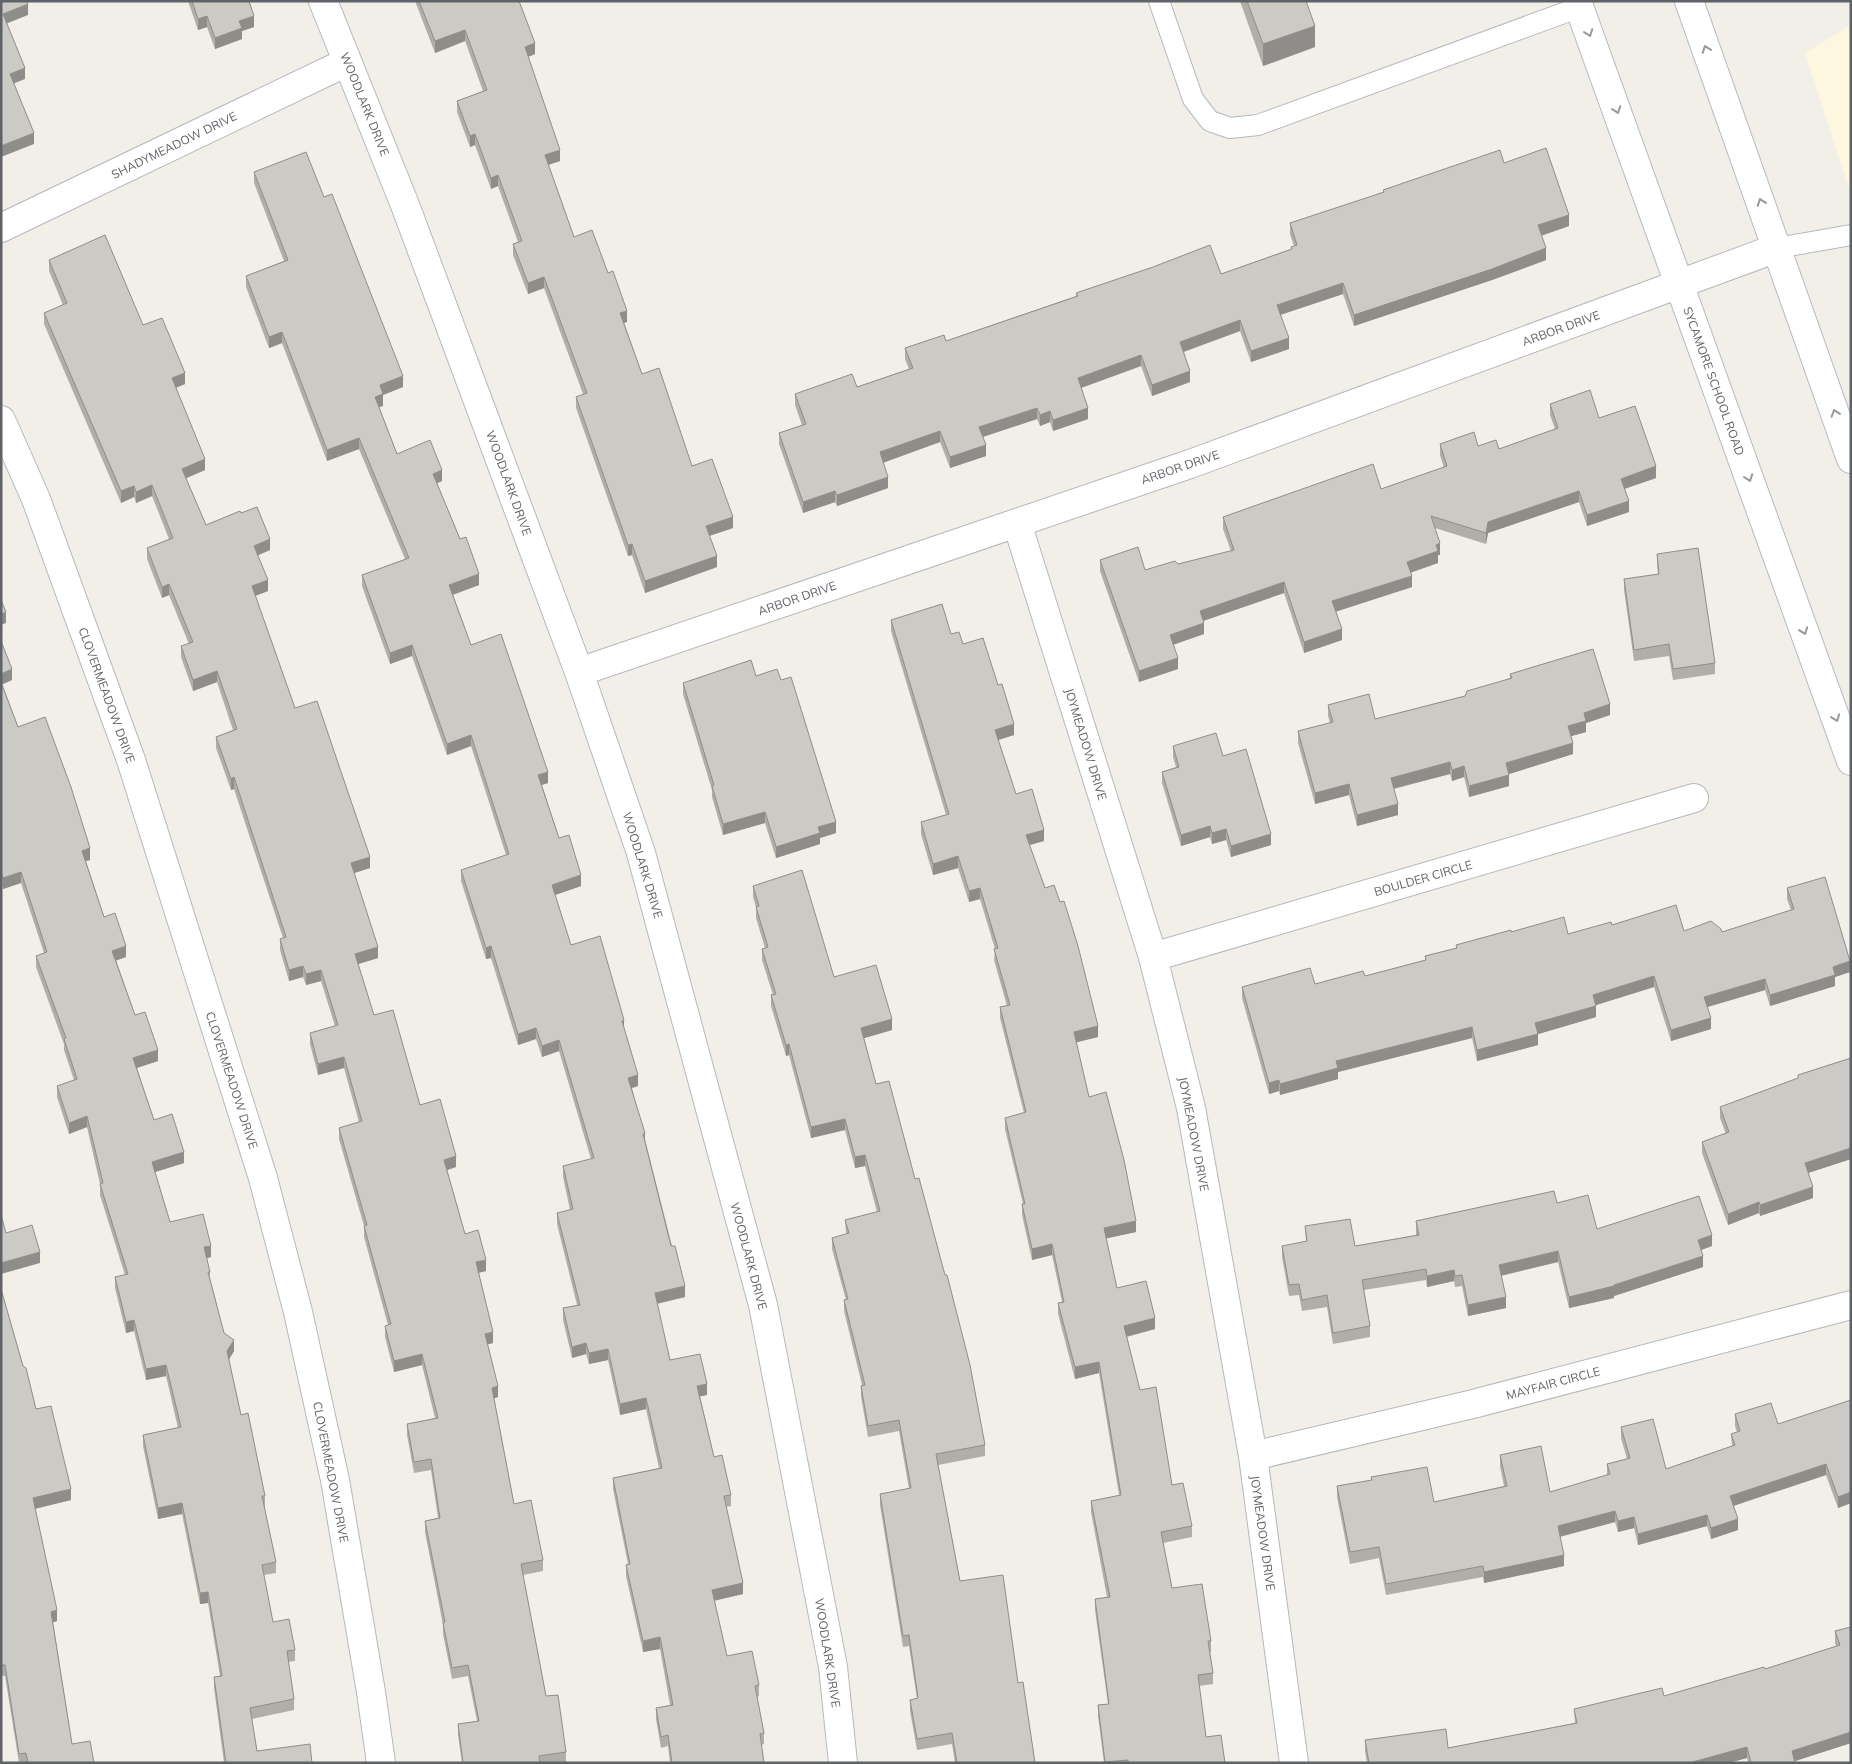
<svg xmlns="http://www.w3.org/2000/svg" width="1852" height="1764" viewBox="0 0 1852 1764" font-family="Mulish,sans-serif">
  <rect width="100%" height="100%" fill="#f1efe8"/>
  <path fill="#fef7e0" d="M1851,25V195L1805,53Z"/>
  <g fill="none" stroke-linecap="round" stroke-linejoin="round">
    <defs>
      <g id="service">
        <path d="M1159,1L1193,99L1210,121L1230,128L1258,125L1580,7"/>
        <path d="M1777,248L1851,235"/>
      </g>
      <g id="minor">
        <path d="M323,1L405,205L579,672L641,853L763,1305L833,1667L843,1763"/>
        <path d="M1,228L347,62"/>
        <path d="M1,420L36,499L131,760L263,1178L298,1312L335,1480L371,1692L381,1763"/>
        <path d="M1017,523L1153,957L1191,1108L1253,1456L1294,1763"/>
        <path d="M579,672L1190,464L1777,248"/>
        <path d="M1153,957L1694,798"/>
        <path d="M1253,1456L1473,1404L1851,1305"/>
      </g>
      <g id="secondary">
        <path d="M1577,1L1851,761"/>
        <path d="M1689,1L1851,459"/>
      </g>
    </defs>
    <use href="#service" stroke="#b5b8bc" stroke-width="22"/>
    <use href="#minor" stroke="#b5b8bc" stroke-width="30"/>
    <use href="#secondary" stroke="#b6babf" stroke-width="30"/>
    <use href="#service" stroke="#fff" stroke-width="20"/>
    <use href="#minor" stroke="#fff" stroke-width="28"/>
    <use href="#secondary" stroke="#fff" stroke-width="28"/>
  </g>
  <g fill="#afaea9">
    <path d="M188,1H249L254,27L242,31V39L215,49L207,27L198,30Z"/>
    <path d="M415,1H519L535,54L528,57L560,161L548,165L574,237L608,273L627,322L624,323L642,374L692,466L733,528L709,536L717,567L645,593L632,555L628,556L576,408V397L583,394L544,288L528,294L513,255V244L518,242L498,186L491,189L475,145L470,147L457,112V101L483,91L465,41L435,53Z"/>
    <path d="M1240,1H1306L1315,47L1263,66Z"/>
    <path d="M1504,163L1569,226L1541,235L1546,260L1492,280L1354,326L1343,294L1280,315L1289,349L1251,362L1240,331L1184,352L1190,382L1152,396L1141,366L1081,388L1088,419L1053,431L1050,422L1040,426L1037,419L983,437L986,456L950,468L940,442L883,462L888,488L837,506L835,502L803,513L779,444V433L802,425L795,405V394L857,387L909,369L905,359V348L946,341L1076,296V293L1221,274L1291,249V247L1294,246L1290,234V223L1383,193V190Z"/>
    <path d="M254,172L324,197L403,387L383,395V406L379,407L397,454L442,481L437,483L479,585L453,595L471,645L548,783L542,785L559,838L581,886L555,895L571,945L624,1030L638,1086L632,1088L685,1297L657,1304L670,1360L707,1395L700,1396L714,1457L731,1495V1506L726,1507L743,1594L714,1601L727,1656L759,1685V1696L757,1697L764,1733V1744L761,1745L764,1763H670L668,1746L661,1748L656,1719V1708L670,1705L660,1649L643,1652L626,1576V1565L628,1564L613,1489V1478L659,1468L646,1409L620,1415L608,1360L589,1364L586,1354L572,1358L563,1320V1308L577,1305L557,1224V1213L570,1210L563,1177V1166L591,1159L559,1051L542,1057L536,1039L518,1045L491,958L486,959L461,881V870L506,855L471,746L447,755L412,656L390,664L362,586V575L405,559L359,449L327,461L282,343L269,348L246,287V276L284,261L254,183Z"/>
    <path d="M49,260L143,325L185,384L176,388L205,470L186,478L206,525L241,513L270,550L258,555L268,591L255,596L295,708L370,868L354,873L378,958L358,964L374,1015L420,1105L456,1167L447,1170L465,1234L486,1271L479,1273L493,1343L487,1344L498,1397L494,1398L514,1504L543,1560V1571L523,1575L546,1696L566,1752V1763H462L458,1735V1724L477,1721L468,1676L452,1679L443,1634V1625L425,1532V1521L438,1518L431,1470L414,1473L407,1435V1424L435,1418L422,1365L394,1372L385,1337V1326L388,1325L364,1237V1226L339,1139V1128L359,1122L344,1068L318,1075L310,1044V1033L335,1026L321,981L306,985L303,977L289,981L280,950V939L283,938L234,789L231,790L216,748V737L233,730L217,682L193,691L181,657V646L189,644L169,595L162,598L147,559V548L169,539L152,496L136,503L134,497L121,503L44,324V313L63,305L49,271Z"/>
    <path d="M1550,404L1599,418L1656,478L1624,489L1629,512L1587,526L1579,502L1488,533L1486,544L1435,528L1440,555H1438V563L1411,572L1412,587L1336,611L1342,640L1304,653L1284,593L1203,621L1204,634L1173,644L1178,669L1139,682L1100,571V560L1145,570L1178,564L1231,551L1223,529V517L1381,489L1444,468L1440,455V444L1478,446L1499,449L1555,429L1550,415Z"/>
    <path d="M1657,554L1715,663V674L1673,680L1669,656L1634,661L1624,590V579L1658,574L1657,565Z"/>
    <path d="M891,620L951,634L963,644L998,685L1014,735L998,740L1016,794L1044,841L1029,845L1098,1037L1076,1042L1089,1097L1136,1232L1106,1238L1117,1288L1155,1329L1127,1337L1140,1390L1172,1485L1192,1526V1537L1163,1543L1172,1588L1211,1641V1652H1210L1213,1673V1684L1199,1686L1206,1737L1225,1763H1104L1098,1716V1705L1108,1704L1095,1610V1599L1107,1597L1091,1512V1501L1119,1495L1099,1373L1075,1379L1058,1314V1303L1062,1302L1052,1255L1032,1260L1022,1215V1204H1023L1005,1129V1118L1024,1113L1000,1018V1007L1007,1006L994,960L995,949L980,899L969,902L958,868L933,875L921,834V822L946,815L891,631Z"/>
    <path d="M1,641L12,680L2,684L18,727L90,860L86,861L104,917L126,957L116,960L135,1015L158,1061L137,1068L154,1120L184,1163L155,1172L170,1222L211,1257L206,1258L210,1272V1278L224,1333L234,1351L229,1360L241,1415L265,1496V1507H264L276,1562V1573L264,1575L273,1622L295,1650V1661L288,1662L294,1699V1710L252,1719L257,1751L312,1763H224L214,1688V1677L220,1676L208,1603L200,1604L182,1514L158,1519L143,1446V1435L178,1428L166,1376L146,1380L134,1331L126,1333L115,1288V1277L125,1275L100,1195V1184L87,1127L69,1134L57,1097V1086L74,1080L64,1050V1044L36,967V956L44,953L21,883L3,889L1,883Z"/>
    <path d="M1510,674L1610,715L1586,723V732L1571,736L1573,754L1509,774V786L1469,797L1464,777L1452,781L1450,774L1394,789L1398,815L1357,826L1349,795L1315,804L1298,743V731L1330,723L1328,716V705L1375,719L1465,696L1510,678Z"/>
    <path d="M756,676L836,833L820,838V844L776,858L765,823L723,835L712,797V790L683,694V683Z"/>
    <path d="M1173,746L1223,756L1271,845L1231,857L1226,840L1212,844L1210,837L1181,846L1162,783V772L1176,767L1173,757Z"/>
    <path d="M753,886L834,977L892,1030L864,1038L876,1084L985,1445V1456L938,1465L960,1581L1018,1683L1035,1763H955L952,1744L917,1750L910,1711V1700L917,1699L909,1646L903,1647L880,1505V1494L909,1489L899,1431L868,1437L861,1397V1386L862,1385L844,1311V1300H846L832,1249V1238L846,1234L845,1220L877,1212L865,1166L855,1168L845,1130L811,1138L789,1055L786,1056L771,1006V995H773L762,960V949L765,948L756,918V907L753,897Z"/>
    <path d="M1787,888L1850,972L1835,977V986L1770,1006L1765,990L1707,1007L1711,1029L1671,1041L1654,987L1596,1005V1017L1538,1034V1045L1477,1061L1472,1038L1338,1072V1079L1280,1095L1279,1091L1269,1094L1242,998V987L1315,984L1365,976L1425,960V956L1456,948V945L1511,932L1568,934L1612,925L1684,931L1722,932L1791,910L1787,899Z"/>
    <path d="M1851,1058V1159L1808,1173L1813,1198L1760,1216L1759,1213L1728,1225L1702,1153V1142L1726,1134L1720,1118V1107L1798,1078V1075Z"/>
    <path d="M1557,1203L1597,1229L1712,1246L1701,1250L1703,1267L1614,1296V1298L1569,1308L1558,1262L1501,1276L1506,1308L1468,1316L1462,1286L1455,1287L1454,1281L1427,1287L1426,1280L1364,1290L1370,1326V1337L1333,1344L1327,1307L1302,1311L1299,1295L1289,1296L1282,1257V1246L1306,1242L1305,1226L1355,1246L1416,1235V1221Z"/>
    <path d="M1,1289L23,1366L36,1409L71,1500L35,1509L57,1621L53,1622L72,1744L94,1763H19L5,1676H1Z"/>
    <path d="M1851,1400V1503L1838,1508L1826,1475L1733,1506L1738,1530L1711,1539L1707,1526L1638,1545L1634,1528L1618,1532L1615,1522L1560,1537L1564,1566L1484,1583L1483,1577L1386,1595L1379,1558L1350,1564L1337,1497V1486L1371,1480V1477L1434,1502L1504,1486L1500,1466V1455L1550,1492L1607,1475V1464L1627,1459L1621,1438V1427L1666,1469L1732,1446L1731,1434L1737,1432L1735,1426V1414L1778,1424Z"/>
    <path d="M1851,1627V1743L1795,1761V1763H1748L1747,1758L1728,1763H1367L1365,1751V1740L1448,1748L1575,1723L1574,1709L1664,1696L1765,1669L1836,1646L1835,1643V1631Z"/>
  </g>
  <g fill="#8f8d8a">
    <path d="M28,4V15L3,25V14Z"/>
    <path d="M207,16V27L198,30V19Z"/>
    <path d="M254,16V27L242,31V39L215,49V38L239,21Z"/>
    <path d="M1315,26V47L1263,66V44Z"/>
    <path d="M465,30V41L435,53V41Z"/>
    <path d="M535,43V54L525,58V47Z"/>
    <path d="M25,68V79L10,85V74Z"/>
    <path d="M34,133V144L1,157V146Z"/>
    <path d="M475,134V145L470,147V136Z"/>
    <path d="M560,150V161L545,166V155Z"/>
    <path d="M498,175V186L491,189V178Z"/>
    <path d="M1569,215V226L1538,237V225Z"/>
    <path d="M1546,248V260L1492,280L1354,326V315Z"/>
    <path d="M544,277V288L528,294V283Z"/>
    <path d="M1343,283V294L1277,316V305Z"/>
    <path d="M627,311V322L620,324V313Z"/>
    <path d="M1240,320V331L1180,353V342Z"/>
    <path d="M282,332V343L269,348V337Z"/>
    <path d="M1289,338V349L1251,362V351Z"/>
    <path d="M1141,355V366L1078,389V378Z"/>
    <path d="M1190,371V382L1152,396V385Z"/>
    <path d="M185,373V384L172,389V378Z"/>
    <path d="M403,376V387L383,395V406L375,408V397L380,385Z"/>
    <path d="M1037,408V419L979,438V427Z"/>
    <path d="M1088,408V419L1053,431V420Z"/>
    <path d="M1050,411V422L1040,426V415Z"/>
    <path d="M940,431V442L880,464V452Z"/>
    <path d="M359,438V449L327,461V450Z"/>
    <path d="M986,445V456L950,468V457Z"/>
    <path d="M205,459V470L182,480V469Z"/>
    <path d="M1656,466V478L1621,490V479Z"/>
    <path d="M442,470V481L433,485V474Z"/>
    <path d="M888,477V488L837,506V495Z"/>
    <path d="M152,485V496L136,503V492Z"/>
    <path d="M134,486V497L121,503V491Z"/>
    <path d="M835,491V502L803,513V502Z"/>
    <path d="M1579,491V502L1488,533L1486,544V533L1488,522Z"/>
    <path d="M1629,501V512L1587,526V515Z"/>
    <path d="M733,517V528L706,537V526Z"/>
    <path d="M270,539V550L254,557V546Z"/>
    <path d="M1440,543V555H1438V563L1407,574V562L1436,545Z"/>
    <path d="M632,544V555L628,556V545Z"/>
    <path d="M717,556V567L645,593V581Z"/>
    <path d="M479,574V585L449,596V585Z"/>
    <path d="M1412,576V587L1332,613V601Z"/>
    <path d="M268,580V591L252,597V586Z"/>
    <path d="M1284,582V593L1200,622V611Z"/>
    <path d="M169,584V595L162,598V587Z"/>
    <path d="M6,612V623L1,625V614Z"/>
    <path d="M1204,623V634L1170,646V635Z"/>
    <path d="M1342,629V640L1304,653V642Z"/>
    <path d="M412,645V656L390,664V653Z"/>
    <path d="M1178,658V669L1139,682V671Z"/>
    <path d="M12,669V680L1,685V674Z"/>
    <path d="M217,671V682L193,691V680Z"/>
    <path d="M1610,704V715L1586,723V732L1568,737V726L1584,713Z"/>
    <path d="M1014,724V735L995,741V730Z"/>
    <path d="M471,735V746L447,755V744Z"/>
    <path d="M1573,743V754L1506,775V763Z"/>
    <path d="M1450,762V774L1391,789V778Z"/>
    <path d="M1464,766V777L1452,781V770Z"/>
    <path d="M548,772V783L538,786V775Z"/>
    <path d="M1509,775V786L1469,797V786Z"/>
    <path d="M234,777V789L231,790V779Z"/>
    <path d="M1349,784V795L1315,804V793Z"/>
    <path d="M1398,804V815L1357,826V815Z"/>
    <path d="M765,812V823L723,835V824Z"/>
    <path d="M836,822V833L820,838V844L776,858V847L818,827Z"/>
    <path d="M1210,826V837L1181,846V835Z"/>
    <path d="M1226,829V840L1212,844V833Z"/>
    <path d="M1044,830V841L1026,846V835Z"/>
    <path d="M1271,834V845L1231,857V846Z"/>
    <path d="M90,848V860L82,862V851Z"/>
    <path d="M958,856V868L933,875V864Z"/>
    <path d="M370,857V868L351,874V863Z"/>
    <path d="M21,872V883L3,889V878Z"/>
    <path d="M581,875V886L552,896V885Z"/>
    <path d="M980,888V899L969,902V891Z"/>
    <path d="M126,946V957L112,962V951Z"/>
    <path d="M491,946V958L486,959V948Z"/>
    <path d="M378,947V958L355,965V954Z"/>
    <path d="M1850,961V972L1835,977V986L1770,1006V995L1833,967Z"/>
    <path d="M303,966V977L289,981V970Z"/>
    <path d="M321,970V981L306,985V974Z"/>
    <path d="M1654,976V987L1593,1006V995Z"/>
    <path d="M1765,979V990L1704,1008V997Z"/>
    <path d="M1596,1006V1017L1535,1035V1023Z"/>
    <path d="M1711,1018V1029L1671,1041V1030Z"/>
    <path d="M892,1019V1030L861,1039V1028Z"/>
    <path d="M624,1020V1031L622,1021Z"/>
    <path d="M1098,1026V1037L1074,1043V1032Z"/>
    <path d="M1472,1027V1038L1338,1072V1079L1280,1095V1084L1336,1061Z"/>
    <path d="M536,1028V1039L518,1045V1034Z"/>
    <path d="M1538,1034V1045L1477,1061V1050Z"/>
    <path d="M559,1040V1051L542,1057V1046Z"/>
    <path d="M789,1044V1055L786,1056V1045Z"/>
    <path d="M158,1050V1061L133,1069V1058Z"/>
    <path d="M344,1057V1068L318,1075V1064Z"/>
    <path d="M638,1075V1086L628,1089V1078Z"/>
    <path d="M1279,1080V1091L1269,1094V1083Z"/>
    <path d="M87,1116V1127L69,1134V1123Z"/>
    <path d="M845,1119V1130L811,1138V1127Z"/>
    <path d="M645,1133V1144L643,1134Z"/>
    <path d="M1851,1148V1159L1805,1174V1163Z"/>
    <path d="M184,1152V1163L152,1173V1162Z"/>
    <path d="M865,1155V1166L855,1168V1157Z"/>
    <path d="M456,1156V1167L444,1171V1160Z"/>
    <path d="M1813,1187V1198L1760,1216V1205Z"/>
    <path d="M1759,1202V1213L1728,1225V1214Z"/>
    <path d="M1136,1221V1232L1104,1239V1228Z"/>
    <path d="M1712,1235V1246L1698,1251V1240Z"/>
    <path d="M1052,1244V1255L1032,1260V1249Z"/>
    <path d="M211,1246V1257L204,1259V1247Z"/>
    <path d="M1558,1251V1262L1499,1276V1265Z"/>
    <path d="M40,1252V1263L1,1274V1263Z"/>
    <path d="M1703,1256V1267L1614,1296V1298L1569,1308V1297L1614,1285Z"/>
    <path d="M486,1260V1271L476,1273V1262Z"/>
    <path d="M1454,1270V1281L1427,1287V1276Z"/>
    <path d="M685,1286V1297L655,1304V1293Z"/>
    <path d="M1506,1297V1308L1468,1316V1305Z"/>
    <path d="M1155,1318V1329L1124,1337V1326Z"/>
    <path d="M134,1320V1331L126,1333V1322Z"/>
    <path d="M493,1332V1343L485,1345V1334Z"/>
    <path d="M234,1340V1351L227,1362V1351Z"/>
    <path d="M586,1343V1354L572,1358V1347Z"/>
    <path d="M608,1349V1360L589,1364V1353Z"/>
    <path d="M422,1354V1365L394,1372V1361Z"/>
    <path d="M1099,1362V1373L1075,1379V1367Z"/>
    <path d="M166,1365V1376L146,1380V1369Z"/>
    <path d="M707,1384V1395L697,1397V1386Z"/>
    <path d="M498,1386V1397L492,1399V1388Z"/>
    <path d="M646,1398V1409L620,1415V1404Z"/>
    <path d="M1826,1464V1475L1730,1507V1496Z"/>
    <path d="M71,1489V1500L33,1509V1498Z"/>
    <path d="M1851,1492V1503L1838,1508V1497Z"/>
    <path d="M182,1503V1514L158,1519V1508Z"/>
    <path d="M1615,1511V1522L1558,1537V1526Z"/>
    <path d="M1707,1515V1526L1638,1545V1534Z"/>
    <path d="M1634,1517V1528L1618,1532V1521Z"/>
    <path d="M1738,1519V1530L1711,1539V1528Z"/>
    <path d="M1564,1555V1566L1484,1583V1572Z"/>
    <path d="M743,1583V1594L712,1601V1590Z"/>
    <path d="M208,1592V1603L200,1604V1593Z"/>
    <path d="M57,1610V1621L51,1623V1612Z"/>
    <path d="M660,1637V1649L643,1652V1641Z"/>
    <path d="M1851,1732V1743L1792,1762V1751Z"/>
    <path d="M1747,1747V1758L1728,1763H1689Z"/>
  </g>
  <g fill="#cccac5" stroke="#8f8d8a">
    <path d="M1,1H27L28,4L3,14L25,68L10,74L34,133L1,146Z"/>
    <path d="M192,1H249L254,16L239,21L242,28L215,38L207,16L198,19Z"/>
    <path d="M419,1H519L535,43L525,47L560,150L545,155L574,237L592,230L608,273L613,271L627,311L620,313L642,374L659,368L692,466L712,459L733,517L706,526L717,556L645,581L632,544L628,545L576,397L587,393L544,277L528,283L513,244L522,241L498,175L491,178L475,134L470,136L457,101L487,90L465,30L435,41Z"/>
    <path d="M1247,1H1306L1315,26L1263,44Z"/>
    <path d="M1546,148L1569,215L1538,225L1546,248L1492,269L1354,315L1343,283L1277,305L1289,338L1251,351L1240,320L1180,342L1190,371L1152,385L1141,355L1078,378L1088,408L1053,420L1050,411L1040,415L1037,408L979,427L986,445L950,457L940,431L880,452L888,477L837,495L835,491L803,502L779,433L806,424L795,394L852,374L857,387L913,368L905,348L944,335L946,341L1078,296L1076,293L1153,267L1210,245L1221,274L1292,249L1291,247L1297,245L1290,223L1384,192L1383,190L1500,150L1504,163Z"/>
    <path d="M306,152L324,197L332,194L403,376L380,385L383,394L375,397L397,454L430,440L442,470L433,474L460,539L466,537L479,574L449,585L471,645L501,634L548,772L538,775L559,838L569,835L581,875L552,885L571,945L600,936L624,1020L622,1021L638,1075L628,1078L645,1133L643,1134L671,1246H675L685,1286L655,1293L670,1360L700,1354L707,1384L697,1386L714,1457L722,1455L731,1495L724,1496L743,1583L712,1590L727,1656L752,1651L759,1685L755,1686L764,1733L760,1734L764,1763H672L668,1735L661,1737L656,1708L673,1705L660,1637L643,1641L626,1565L630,1564L613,1478L662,1468L646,1398L620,1404L608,1349L589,1353L586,1343L572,1347L563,1308L580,1305L557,1213L573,1209L563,1166L594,1158L559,1040L542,1046L536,1028L518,1034L491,946L486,948L461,870L509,854L471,735L447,744L412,645L390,653L362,575L409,558L359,438L327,450L282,332L269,337L246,276L288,260L254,172Z"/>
    <path d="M105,235L143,325L162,318L185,373L172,378L205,459L182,469L206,525L240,511L241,513L257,507L270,539L254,546L268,580L252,586L295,708L317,701L370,857L351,863L378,947L355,954L374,1015L393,1010L420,1105L440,1099L456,1156L444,1160L465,1234L478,1230L486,1260L476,1262L493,1332L485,1334L498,1386L492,1388L514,1504L531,1500L543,1560L521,1564L546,1696L558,1695L566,1752L539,1756L540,1763H463L458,1724L479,1721L468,1665L452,1668L443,1623L445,1622L425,1521L440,1518L431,1459L414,1462L407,1424L438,1418L422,1354L394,1361L385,1326L391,1324L364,1226L367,1225L339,1128L362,1121L344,1057L318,1064L310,1033L338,1025L321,970L306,974L303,966L289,970L280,939L286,937L234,777L231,779L216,737L237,729L217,671L193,680L181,646L193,642L169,584L162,587L147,548L173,538L152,485L136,492L134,486L121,491L44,313L67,303L49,260Z"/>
    <path d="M1590,390L1599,418L1635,406L1656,466L1621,479L1629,501L1587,515L1579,491L1488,522L1486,533L1431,516L1440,543L1436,545L1438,551L1407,562L1412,576L1332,601L1342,629L1304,642L1284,582L1200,611L1204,623L1170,635L1178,658L1139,671L1100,560L1138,547L1145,570L1175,561L1178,564L1234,550L1223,517L1373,464L1381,489L1447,466L1440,444L1474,432L1478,446L1496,440L1499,449L1558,428L1550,404Z"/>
    <path d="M1698,548L1715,663L1673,669L1669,644L1634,650L1624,579L1659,574L1657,554Z"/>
    <path d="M1,600L6,612L1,614Z"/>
    <path d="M942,604L951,634L959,632L963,644L983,638L998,685L1002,684L1014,724L995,730L1016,794L1032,789L1044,830L1026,835L1045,888L1054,885L1060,902L1064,901L1078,946L1098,1026L1074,1032L1089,1097L1106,1092L1124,1160L1136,1221L1104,1228L1117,1288L1146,1281L1155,1318L1124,1326L1140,1390L1156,1387L1172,1485L1183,1483L1192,1526L1161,1532L1172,1588L1202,1584L1211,1641H1208L1213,1673L1198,1675L1206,1737L1221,1735L1225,1763H1128V1760L1105,1762L1098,1705L1109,1704L1095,1599L1110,1597L1091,1501L1121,1495L1099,1362L1075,1367L1058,1303L1064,1302L1052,1244L1032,1249L1022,1204H1025L1005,1118L1026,1112L1000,1007L1010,1005L994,949L998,948L980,888L969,891L958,856L933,864L921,822L949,814L891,620Z"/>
    <path d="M1,641L12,669L1,674Z"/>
    <path d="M1593,649L1610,704L1584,713L1586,721L1568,726L1573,743L1506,763L1509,775L1469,786L1464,766L1452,770L1450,762L1391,778L1398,804L1357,815L1349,784L1315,793L1298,731L1333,722L1328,705L1369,694L1375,719L1465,696L1467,691L1512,678L1510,674Z"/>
    <path d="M751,660L756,676L777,669L781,680L791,677L836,822L818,827L820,833L776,847L765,812L723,824L712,786L714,785L683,683Z"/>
    <path d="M1,682L18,727L45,717L71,787L90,848L82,851L104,917L115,913L126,946L112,951L135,1015L145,1012L158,1050L133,1058L154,1120L172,1114L184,1152L152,1162L170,1222L203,1214L211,1246L204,1247L210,1272H208L224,1333L234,1340L227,1351L241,1415L248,1413L265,1496H262L276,1562L262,1565L273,1622L289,1619L295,1650L287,1651L294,1699L250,1708L257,1751L310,1744L312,1763H226L214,1677L222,1676L208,1592L200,1593L182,1503L158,1508L143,1435L181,1427L166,1365L146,1369L134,1320L126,1322L115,1277L128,1274L100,1184L103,1183L87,1116L69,1123L57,1086L77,1079L64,1039L66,1038L36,956L47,952L21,872L3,878L1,872Z"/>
    <path d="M1216,733L1223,756L1246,749L1271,834L1231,846L1226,829L1212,833L1210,826L1181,835L1162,772L1179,767L1173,746Z"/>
    <path d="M802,870L834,977L876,965L892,1019L861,1028L876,1084L889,1081L915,1179L919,1178L945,1275H947L970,1365L985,1445L936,1454L960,1581L1003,1575L1018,1683L1023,1682L1035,1763H957L952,1733L917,1739L910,1700L918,1698L909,1635L903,1636L880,1494L911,1488L899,1420L868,1426L861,1386L865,1385L844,1300L848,1299L832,1238L849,1233L845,1220L880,1211L865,1155L855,1157L845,1119L811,1127L789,1044L786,1045L771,995L776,994L762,949L768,947L756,907L759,906L753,886Z"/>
    <path d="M1825,877L1850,961L1833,967L1835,975L1770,995L1765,979L1704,997L1711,1018L1671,1030L1654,976L1593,995L1596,1006L1535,1023L1538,1034L1477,1050L1472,1027L1336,1061L1338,1068L1280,1084L1279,1080L1269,1083L1242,987L1310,968L1315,984L1363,971L1365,976L1426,960L1425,956L1457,948L1456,945L1511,930V932L1564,917L1568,934L1611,922L1612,925L1676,905L1684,931L1711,921L1721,929L1722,932L1794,909L1787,888Z"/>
    <path d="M1851,1058V1148L1805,1163L1813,1187L1760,1205L1759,1202L1728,1214L1702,1142L1729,1132L1720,1107L1798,1078V1075Z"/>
    <path d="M1554,1191L1557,1203L1588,1195L1597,1229L1699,1196L1712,1235L1698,1240L1703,1256L1614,1285V1286L1569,1297L1558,1251L1499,1265L1506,1297L1468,1305L1462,1275L1455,1276L1454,1270L1427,1276L1426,1269L1362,1280L1370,1326L1333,1333L1327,1295L1302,1300L1299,1284L1289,1285L1282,1246L1307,1241L1305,1226L1350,1219L1355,1246L1419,1235L1416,1221Z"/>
    <path d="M1,1215L6,1233L32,1225L40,1252L1,1263Z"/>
    <path d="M1,1289L23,1366L26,1368L36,1409L51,1406L71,1489L33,1498L57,1610L51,1612L72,1744L90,1741L94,1763H28L26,1753L19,1754L5,1665H1Z"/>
    <path d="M1851,1400V1492L1838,1497L1826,1464L1730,1496L1738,1519L1711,1528L1707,1515L1638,1534L1634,1517L1618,1521L1615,1511L1558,1526L1564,1555L1484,1572L1483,1566L1386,1584L1379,1547L1350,1552L1337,1486L1372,1480L1371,1477L1427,1467L1434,1502L1507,1486L1500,1455L1541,1446L1550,1492L1610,1474L1607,1464L1630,1458L1621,1427L1653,1419L1666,1469L1735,1445L1731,1434L1740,1431L1735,1414L1771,1403L1778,1424Z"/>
    <path d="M1851,1627V1732L1792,1751L1795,1763H1751L1747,1747L1689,1763H1369L1365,1740L1446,1729L1448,1748L1577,1723L1574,1709L1662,1688L1664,1696L1764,1667L1765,1669L1840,1645L1835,1631Z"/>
  </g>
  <defs><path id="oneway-chevron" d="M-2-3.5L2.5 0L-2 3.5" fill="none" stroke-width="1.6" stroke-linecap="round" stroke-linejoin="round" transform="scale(1.25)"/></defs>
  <g stroke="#979a9d">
    <use href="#oneway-chevron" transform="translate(1589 33) rotate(70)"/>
    <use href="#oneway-chevron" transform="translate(1706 49) rotate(-110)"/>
    <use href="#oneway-chevron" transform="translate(1617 110) rotate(70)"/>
    <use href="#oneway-chevron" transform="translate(1761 202) rotate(-110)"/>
    <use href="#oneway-chevron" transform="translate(1835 413) rotate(-109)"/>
    <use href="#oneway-chevron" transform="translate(1749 478) rotate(70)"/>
    <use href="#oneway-chevron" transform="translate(1804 631) rotate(70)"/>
    <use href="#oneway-chevron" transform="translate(1836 718) rotate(70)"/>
  </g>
  <g text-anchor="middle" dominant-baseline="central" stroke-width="4" stroke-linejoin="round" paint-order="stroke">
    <g font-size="12" fill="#5f6368" stroke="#fff">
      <text transform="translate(365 104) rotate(68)">WOODLARK DRIVE</text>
      <text transform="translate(174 145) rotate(-26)">SHADYMEADOW DRIVE</text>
      <text transform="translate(1561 328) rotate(-20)">ARBOR DRIVE</text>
      <text transform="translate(1714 381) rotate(70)">SYCAMORE SCHOOL ROAD</text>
      <text transform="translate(1180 467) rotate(-19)">ARBOR DRIVE</text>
      <text transform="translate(509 483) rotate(70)">WOODLARK DRIVE</text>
      <text transform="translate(797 598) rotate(-19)">ARBOR DRIVE</text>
      <text transform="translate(107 695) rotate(70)">CLOVERMEADOW DRIVE</text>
      <text transform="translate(1086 744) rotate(73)">JOYMEADOW DRIVE</text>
      <text transform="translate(643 865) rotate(73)">WOODLARK DRIVE</text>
      <text transform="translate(1423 878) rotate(-16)">BOULDER CIRCLE</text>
      <text transform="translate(232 1080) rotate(72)">CLOVERMEADOW DRIVE</text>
      <text transform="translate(1194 1134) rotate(79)">JOYMEADOW DRIVE</text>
      <text transform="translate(749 1256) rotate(75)">WOODLARK DRIVE</text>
      <text transform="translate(1553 1383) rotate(-15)">MAYFAIR CIRCLE</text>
      <text transform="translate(331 1472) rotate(79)">CLOVERMEADOW DRIVE</text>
      <text transform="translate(1263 1533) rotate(82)">JOYMEADOW DRIVE</text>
      <text transform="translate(828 1653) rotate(81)">WOODLARK DRIVE</text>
    </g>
  </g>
  <rect width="1852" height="1764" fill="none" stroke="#5f6368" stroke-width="5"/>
</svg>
